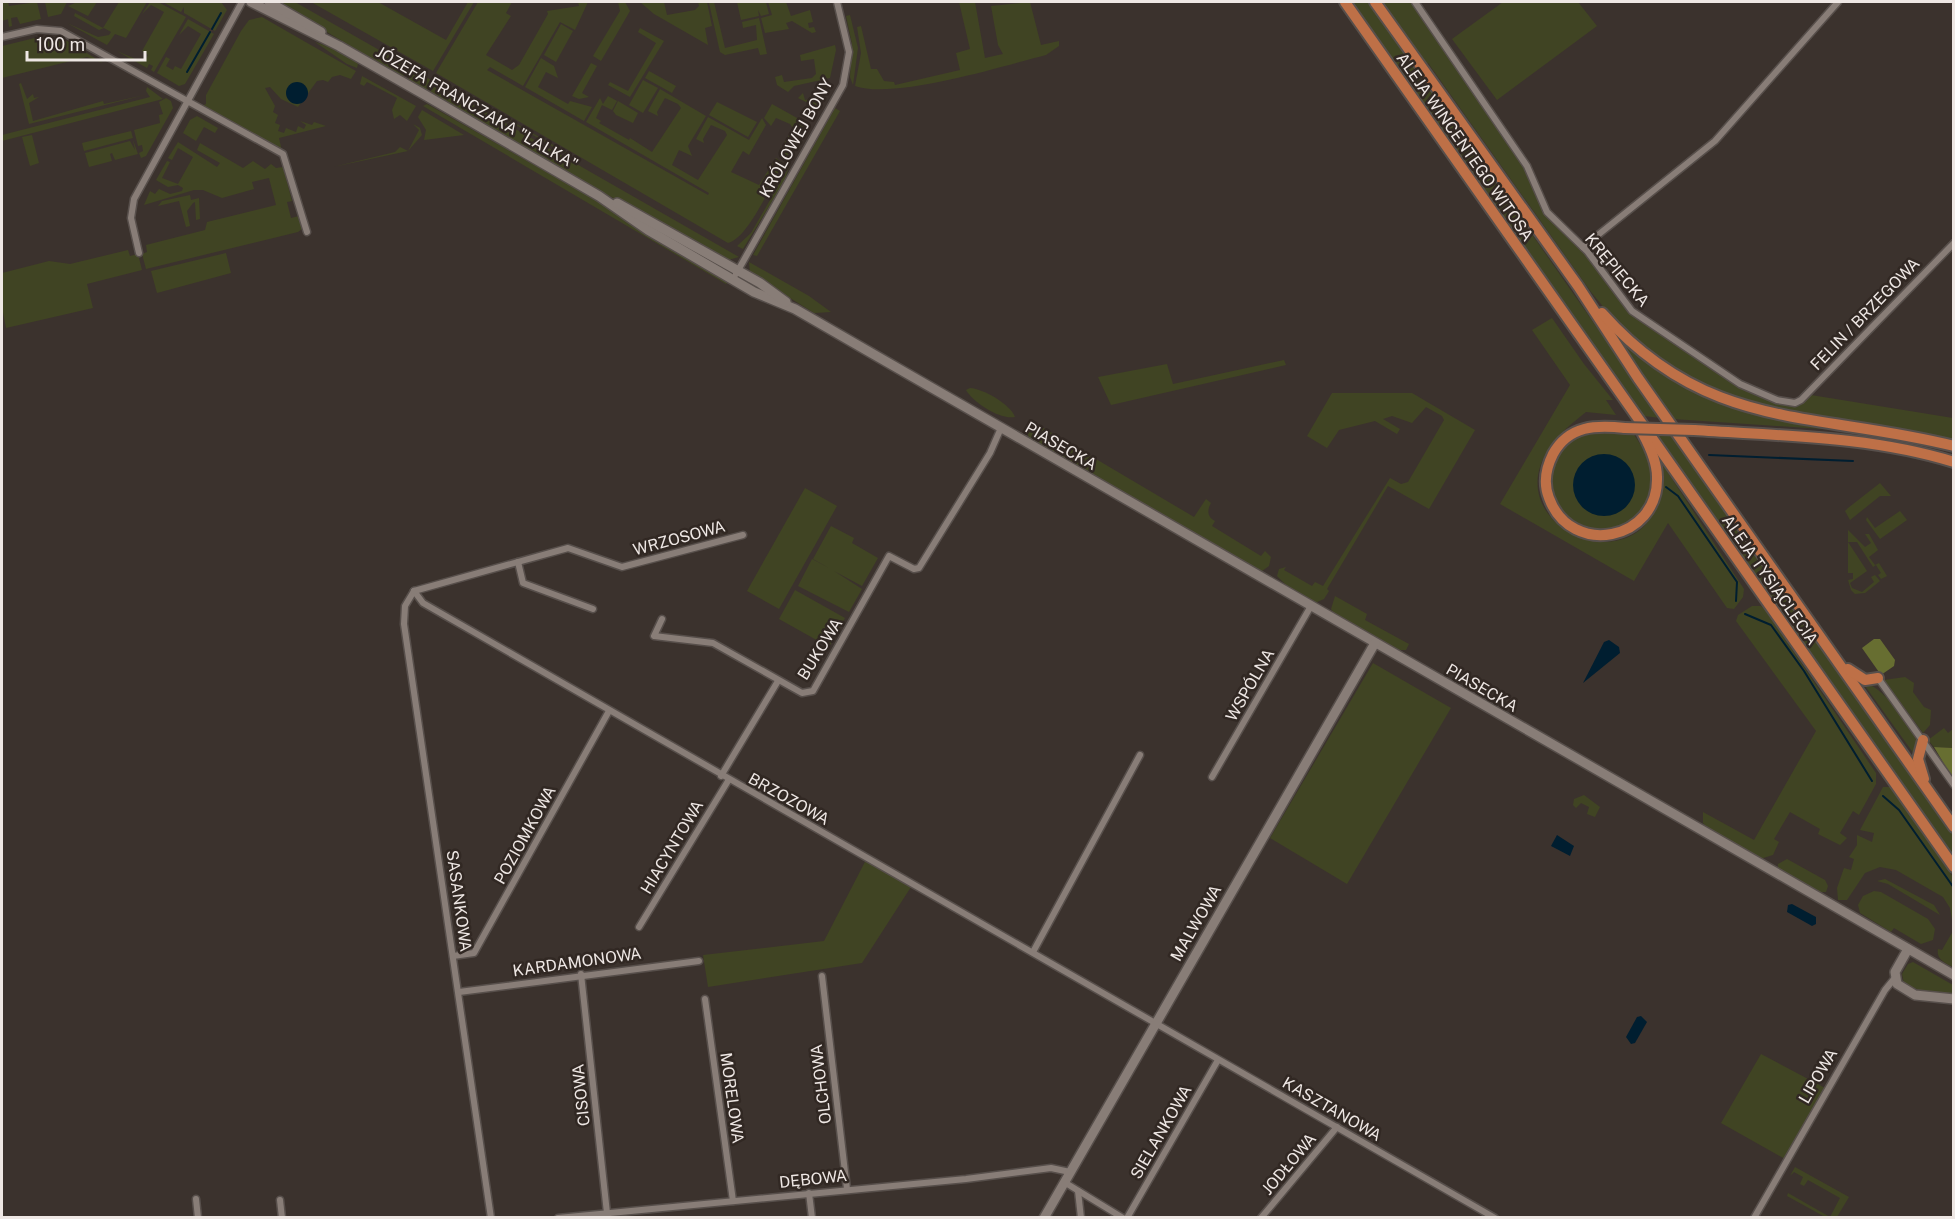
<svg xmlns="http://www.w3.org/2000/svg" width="1955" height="1219" viewBox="0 0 1955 1219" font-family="'Public Sans',sans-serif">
  <rect width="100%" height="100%" fill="#3b322d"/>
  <g fill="#404423">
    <path d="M2,2H8L9,6L37,2L41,19L20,24L17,17L11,18L12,26L9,27L8,19L2,21Z"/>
    <path d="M45,2H67L61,14L48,17Z"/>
    <path d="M77,2H97L88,16L68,6Z"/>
    <path d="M119,2H147L126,38L115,34L107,45L67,23L98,37L109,35L111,32L104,28L99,30L74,16L75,13L103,28Z"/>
    <path d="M150,2H158L186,17L154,72L151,70L153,66L149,64L147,68L117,51L140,61L145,60L148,55L142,51L164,12L151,5L142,14Z"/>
    <path d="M163,2H221L227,10L215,31L184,13V7L181,12Z"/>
    <path d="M276,2H295L409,67L403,77Z"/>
    <path d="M311,2H378L446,40L468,2H474L433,71Z"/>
    <path d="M478,2H512L506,13L511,16L486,55L512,70L519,65L548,14L547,11L579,6L578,2H588L575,30L560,22L523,86L490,67L487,70L708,195L709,193L586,122L600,98L603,104L608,96L617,101L612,110L602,105L596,118L601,121L599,123L629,140L630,138L652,152L681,108L678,104L665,98L657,112L658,116L648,111L660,89L706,116L688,146L692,156L679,150L672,165L698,180L727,135L725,131L711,125L703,139L704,143L696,139L708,117L749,140L762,118L766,125L749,155L743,151L731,172L759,185L776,158L783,163C773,181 748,239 728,243L436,73Z"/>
    <path d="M618,2H625L630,11L601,61L593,56L620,11Z"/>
    <path d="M640,2H664L667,15L695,10L699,6L698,2H707L712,26L705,28L708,45L654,14Z"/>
    <path d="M714,2L725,48L757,40L756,25L743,28L742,22L759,18L767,54L760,55L758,48L725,55L720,52L709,3Z"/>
    <path d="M737,2H766L769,14L761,16L758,10L759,16L741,20Z"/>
    <path d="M768,2H786L791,16L810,10L813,22L808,23L809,28L814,27L816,32L812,33L792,21L786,23L789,29L765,33L761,18L772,15Z"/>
    <path d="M959,2H975L985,58L1003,54L998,45L991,6L1030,2L1041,45L1059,41V46L1046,55C1003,66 894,100 855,86L861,53L857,27L861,26L871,69H877L884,81L894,82L895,85L960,70L956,53L970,49Z"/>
    <path d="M1351,2H1370L1660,418L1644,416Z"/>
    <path d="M1380,2H1412L1529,173L1542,208L1580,248L1638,320L1757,396L1794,405L1801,404L1811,395L1953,418V442L1775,410L1710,390L1656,358L1615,321L1591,292L1428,63L1425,65Z"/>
    <path d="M1503,2H1578L1597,26L1497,100L1452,39Z"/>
    <path d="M850,15L858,48L853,85L850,77L852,44L846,16Z"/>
    <path d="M262,17L356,71L351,79L340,75L332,77L328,82L323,80L317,81L298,107L281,99L270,87L265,88L275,106L273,112L278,115L275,123L280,125L278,131L284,133L286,128L296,132L298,126L304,129L306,125L300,121L312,125L314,122L326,126L279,138L282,151L202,106L206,104V95L241,31L249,20Z"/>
    <path d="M188,19L214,34L185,84L179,86L157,73L166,57L170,59L166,66L173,70L175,66L181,69L201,34L188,26L179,35Z"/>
    <path d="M561,24L573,31L556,62L544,55Z"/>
    <path d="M640,28L664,41L630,97L608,85L610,82L628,91L656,43L638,32Z"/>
    <path d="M39,37L67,41L103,63L87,57L2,78V46Z"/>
    <path d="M315,42L333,48L355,61L358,64L357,68L347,64Z"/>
    <path d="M835,45L836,50L830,78L794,86L788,92L777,85L775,77L782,75L784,82L812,78L816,74L814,59L801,61L800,55Z"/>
    <path d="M541,58L554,66L558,78L546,72L538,87L568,104L570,101L592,107L584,121L525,87Z"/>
    <path d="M591,63L597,66L582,93L589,97L579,99L572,96Z"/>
    <path d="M413,70L431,80L427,91L408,80Z"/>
    <path d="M649,71L676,86L672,93L645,78Z"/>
    <path d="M362,76L416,106L407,121L400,115L394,119L392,110L397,98L367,82L364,86L360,84Z"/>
    <path d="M435,77L572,156L560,151Z"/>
    <path d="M643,80L658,88L643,113L629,105Z"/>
    <path d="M827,82L826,88L816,107L798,98L803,93L805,100L819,97L816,84Z"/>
    <path d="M21,83L27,99L33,94L34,98L39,97L29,103L33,121L103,101L104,104L145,95L29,124L19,84Z"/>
    <path d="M437,84L739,257L728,260L604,193L430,92Z"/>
    <path d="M147,87L163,99L2,141V135L150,97L146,91Z"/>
    <path d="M166,98L171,101L173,108L146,156L141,158L139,153L143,151L142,145L138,146L134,130L160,123L159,115L163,114L159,102Z"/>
    <path d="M618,101L638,113L633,123L616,115L613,111Z"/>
    <path d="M717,102L757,122L748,137L709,115Z"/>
    <path d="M427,104L605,205L728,282L726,284L423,106Z"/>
    <path d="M772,104L806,123L787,157L779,152L793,128L790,124L776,118L771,126L764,118Z"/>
    <path d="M835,108L840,111L757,256L753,255Z"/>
    <path d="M422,110L464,135L424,140L426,130L418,117Z"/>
    <path d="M197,116L218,128L215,133L204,127L196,141L183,133L190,120Z"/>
    <path d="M413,124L420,128L422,135L408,151L333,167L395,152L400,147L408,151L419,130Z"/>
    <path d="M131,131L133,138L84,151L82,143Z"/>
    <path d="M32,135L39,163L30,166L22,137Z"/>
    <path d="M133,140L138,154L115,160L112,153L110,154L112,161L89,167L85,153L130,141L135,150Z"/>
    <path d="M178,142L217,167L220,163L197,150L200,143L243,168L253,161L265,169L271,164L276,168L283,167L292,201L287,202L291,218L299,216L303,228L298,232L146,269L142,254L147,252L146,245L205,230L207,222L276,205L269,178L252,182L254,189L222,198L203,190H194L144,205L150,191L155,194L159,189L170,194L182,191L183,188L178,185L168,187L156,180L167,161L170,162L162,178L178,184L193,157L178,148L172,160L168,158Z"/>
    <path d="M789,167L784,182L743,249L737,246L751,233Z"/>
    <path d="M190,195L191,200L199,198L200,219L196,220L195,202L193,203L187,211L190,226L186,227L179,201L158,206L162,201Z"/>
    <path d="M128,250L130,256L138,254L142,270L87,284L93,308L6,328L2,307V273L49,261L70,264Z"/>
    <path d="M226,253L231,273L157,293L151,271Z"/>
    <path d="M749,262L809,296L831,312L814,313L750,273Z"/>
    <path d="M1552,318L1584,364L1613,400H1606L1616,415L1586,412C1574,422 1559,433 1550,447C1490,533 1666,600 1663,465L1744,589L1743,597L1734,609L1727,608L1668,523L1634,581L1500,504L1570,385L1532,330Z"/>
    <path d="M1622,342C1691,404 1748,416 1837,430L1673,419Z"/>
    <path d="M1284,360L1286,365L1111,405L1098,377L1167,364L1173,384Z"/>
    <path d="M970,388C984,389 1010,404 1015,417C999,420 973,402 966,390Z"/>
    <path d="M1332,393H1412L1475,430L1429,509L1388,486L1327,589L1329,591L1324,599L1315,603L1285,587L1286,585L1277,576L1279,569L1286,567L1284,570L1312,586L1315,582L1323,586L1390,478L1401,484L1408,482L1444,420L1442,416L1426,407L1412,423L1392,416L1383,419L1400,429L1397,434L1375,421L1339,430L1327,448L1307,436Z"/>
    <path d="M1030,420L1194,517L1206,499L1211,503C1207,510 1207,517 1215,521L1212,526L1261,556L1265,551L1271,557L1269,566L1262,571L1257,570L1029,439L1026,426Z"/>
    <path d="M1592,432L1633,433C1638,441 1646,452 1649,460C1653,472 1652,485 1648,497C1629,553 1543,530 1553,472C1556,449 1572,439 1592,432Z"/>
    <path d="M1656,435L1675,436L1953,835V859Z"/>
    <path d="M1880,483L1891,496H1880L1850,520L1845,511L1848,508Z"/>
    <path d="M805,488L837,506L779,609L747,591Z"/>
    <path d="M1900,511L1907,520L1880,539L1866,520L1867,517L1875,528Z"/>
    <path d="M831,526L854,538L852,543L878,558L862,586L834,571L862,589L849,612L798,586L812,559L829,568L813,559Z"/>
    <path d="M1848,530L1865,547L1871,543L1865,534H1869L1878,550L1869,557L1875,565L1879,563L1887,576L1881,579L1878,575L1881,573L1876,565L1873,567L1857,542H1848L1867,571L1850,583L1852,588L1862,592L1874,582L1871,577L1875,575L1880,581L1865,593L1855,594L1851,590L1848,580L1853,579V573H1848Z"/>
    <path d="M795,590L845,618L829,647L779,619Z"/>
    <path d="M1335,596L1367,614L1365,620L1409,644L1406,650H1398L1335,616L1331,609Z"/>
    <path d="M1752,606H1761L1766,611L1876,773V784L1859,815L1853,811L1840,833L1847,838L1840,845L1818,834L1820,829L1790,812L1774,839L1779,842L1773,855L1760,859L1707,828L1703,823V812L1754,840L1816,731L1736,621L1738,615Z"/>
    <path d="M1373,663L1451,708L1347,884L1270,838Z"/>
    <path d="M1905,677L1914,683L1913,692L1924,707L1931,710L1930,725L1923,733L1884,680Z"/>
    <path d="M1868,684C1883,689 1913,725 1916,740C1917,745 1915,750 1914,754L1865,686Z"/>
    <path d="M1944,728L1948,733L1953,729V748L1934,747L1928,740Z"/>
    <path d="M1883,787H1890L1953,877V926L1950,908L1943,897L1896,870L1880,867L1865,873L1847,900H1838L1837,888L1844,868L1851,870L1854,859L1849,857L1857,845V835L1872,842L1874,833L1860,830Z"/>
    <path d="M1584,795L1600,807L1595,817L1587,814L1589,807L1581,803L1576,808L1573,805L1574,799Z"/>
    <path d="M867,858L911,887L862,963L708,987L703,955L824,941Z"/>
    <path d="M1787,859L1825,880L1828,886L1826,892H1818L1781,871L1778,868V864Z"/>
    <path d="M1885,879L1934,905L1940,915L1888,884L1877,881Z"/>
    <path d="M1874,891L1881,892L1928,919L1935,929L1933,940L1921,944L1894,928L1891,932L1860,913L1858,905L1863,896Z"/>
    <path d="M1953,931V967C1945,963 1936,959 1938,949L1942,950Z"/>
    <path d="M1913,962L1953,985V995L1924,992L1904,984L1902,974L1908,964Z"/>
    <path d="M1761,1054L1825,1088L1785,1159L1721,1123Z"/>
    <path d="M1795,1167L1849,1197L1837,1217H1825L1787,1196L1788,1193L1830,1217L1840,1198L1808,1180L1804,1186L1800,1184L1803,1177L1794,1172L1790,1176Z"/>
  </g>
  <g fill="#676e31">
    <path d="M1874,639H1880L1895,660L1894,666L1881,675L1862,648Z"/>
    <path d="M1934,747L1953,748V779Z"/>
  </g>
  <g fill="#001e30">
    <circle cx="297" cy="93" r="11"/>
    <circle cx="1604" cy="485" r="31"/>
    <path d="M1609,640L1619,647L1620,653L1583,683L1604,642Z"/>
    <path d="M1557,835L1574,846L1570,856L1551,846Z"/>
    <path d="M1792,904L1816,917V924L1812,926L1787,912L1788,905Z"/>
    <path d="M1641,1016L1647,1022L1635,1043L1631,1044L1626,1037L1637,1017Z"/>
  </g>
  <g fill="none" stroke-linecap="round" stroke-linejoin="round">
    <g stroke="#001e30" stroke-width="2">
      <path d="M212,29L221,13"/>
      <path d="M187,72L210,32"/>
      <path d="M1709,455L1853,461"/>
      <path d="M1666,487L1678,496L1737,582L1736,601"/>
      <path d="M1745,614L1771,625L1804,671L1872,781"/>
      <path d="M1883,796L1899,810L1954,888"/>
    </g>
    <defs>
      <g id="street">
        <path d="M1415,2L1527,166L1547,212L1587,251L1632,311L1740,384L1777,400L1795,403L1801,400L1954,243"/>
        <path d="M2,37L37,29L61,31L283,154L307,232"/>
        <path d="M1583,247L1715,141L1838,2"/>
        <path d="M139,253L131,218L134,199L242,2"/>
        <path d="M736,274L843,85L849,52L837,2"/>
        <path d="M518,562L523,583L593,609"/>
        <path d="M414,591L423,603C779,811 1138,1013 1495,1218"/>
        <path d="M414,591L405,606L404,624L491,1218"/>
        <path d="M414,591L568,548L622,567L743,535"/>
        <path d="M662,619L654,636L713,643L802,693L813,691L889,556L914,569L919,568L990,453L1001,428"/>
        <path d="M1878,678L1954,785"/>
        <path d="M721,776L778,681"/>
        <path d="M1212,777L1311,606"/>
        <path d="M639,927L728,781"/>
        <path d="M1033,952L1140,755"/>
        <path d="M453,956L474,953L609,711"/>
        <path d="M581,974L607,1213"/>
        <path d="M822,976L847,1189"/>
        <path d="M459,992L699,961"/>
        <path d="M705,999L733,1201"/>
        <path d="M1064,1182L1123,1218"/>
        <path d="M1078,1191L1081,1218"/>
        <path d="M809,1193L812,1218"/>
        <path d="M196,1199L198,1218"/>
        <path d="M280,1200L282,1218"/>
        <path d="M558,1218L966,1179L1051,1168L1070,1172"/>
        <path d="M1127,1218L1218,1060"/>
        <path d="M1261,1218L1337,1127"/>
        <path d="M1754,1218L1885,990L1894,979"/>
      </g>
      <g id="secondary">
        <path d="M251,2L339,46L425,95L599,196L648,230L754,292L795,309L873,354L1954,975"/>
        <path d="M269,2L321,32"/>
        <path d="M617,203L760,283L786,302"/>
        <path d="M1908,949L1895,972L1897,984L1915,995L1954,999"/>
        <path d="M1044,1218L1375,643"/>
      </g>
      <g id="primary">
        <path d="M1345,2L1954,867"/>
        <path d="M1375,2L1578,286L1638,378L1954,827"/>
        <path d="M1602,313C1708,432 1814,411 1954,446"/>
        <path d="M1625,428C1596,425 1569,425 1553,454C1546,468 1543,483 1549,498C1571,558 1659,541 1657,477C1657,462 1650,447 1643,434"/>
        <path d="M1694,430C1781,436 1870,436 1954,462"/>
        <path d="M1848,669L1865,680L1878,678"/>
        <path d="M1923,740L1918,759L1924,779"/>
      </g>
    </defs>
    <use href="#street" stroke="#574f4b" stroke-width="9"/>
    <use href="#secondary" stroke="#574f4b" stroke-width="12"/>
    <use href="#primary" stroke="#574f4b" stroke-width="14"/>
    <use href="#street" stroke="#887d77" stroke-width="6"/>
    <use href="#secondary" stroke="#887d77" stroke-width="9"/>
    <use href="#primary" stroke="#be7047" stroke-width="10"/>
    <defs>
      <path id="primary-bridge" d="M1625,428L1694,430"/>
    </defs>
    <use href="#primary-bridge" stroke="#574f4b" stroke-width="14" stroke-linecap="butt"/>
    <use href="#primary-bridge" stroke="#be7047" stroke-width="10"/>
  </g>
  <g text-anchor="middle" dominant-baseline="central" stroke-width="5" stroke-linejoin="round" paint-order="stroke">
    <g font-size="16" fill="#eee7e4" stroke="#312823">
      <text transform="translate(477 108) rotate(30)">JÓZEFA FRANCZAKA "LALKA"</text>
      <text transform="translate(796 138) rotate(-61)">KRÓLOWEJ BONY</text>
      <text transform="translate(1465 147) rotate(55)">ALEJA WINCENTEGO WITOSA</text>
      <text transform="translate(1617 270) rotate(50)">KRĘPIECKA</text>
      <text transform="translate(1865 314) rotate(-46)">FELIN / BRZEGOWA</text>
      <text transform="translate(1061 446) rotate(30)">PIASECKA</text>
      <text transform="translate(679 538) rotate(-15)">WRZOSOWA</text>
      <text transform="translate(1770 580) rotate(55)">ALEJA TYSIĄCLECIA</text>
      <text transform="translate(820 649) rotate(-58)">BUKOWA</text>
      <text transform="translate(1250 685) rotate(-60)">WSPÓLNA</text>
      <text transform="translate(1482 688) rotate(30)">PIASECKA</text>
      <text transform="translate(789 799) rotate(29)">BRZOZOWA</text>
      <text transform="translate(525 835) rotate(-61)">POZIOMKOWA</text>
      <text transform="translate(672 847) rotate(-59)">HIACYNTOWA</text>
      <text transform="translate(459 901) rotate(82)">SASANKOWA</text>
      <text transform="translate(1196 923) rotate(-60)">MALWOWA</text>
      <text transform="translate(577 962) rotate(-8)">KARDAMONOWA</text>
      <text transform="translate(1818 1076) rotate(-60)">LIPOWA</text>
      <text transform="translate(821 1084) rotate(-97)">OLCHOWA</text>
      <text transform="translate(581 1095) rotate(-96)">CISOWA</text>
      <text transform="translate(732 1098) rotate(82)">MORELOWA</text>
      <text transform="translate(1332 1109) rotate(30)">KASZTANOWA</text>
      <text transform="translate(1161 1132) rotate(-60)">SIELANKOWA</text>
      <text transform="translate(1289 1164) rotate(-50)">JODŁOWA</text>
      <text transform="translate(813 1179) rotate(-6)">DĘBOWA</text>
    </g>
  </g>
  <rect width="1955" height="1219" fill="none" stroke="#eee7e4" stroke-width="6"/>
  <path d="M27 51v9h118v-9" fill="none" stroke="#eee7e4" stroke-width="3"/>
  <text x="36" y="51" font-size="18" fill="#eee7e4" stroke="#312823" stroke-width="4.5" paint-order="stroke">100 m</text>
</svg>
